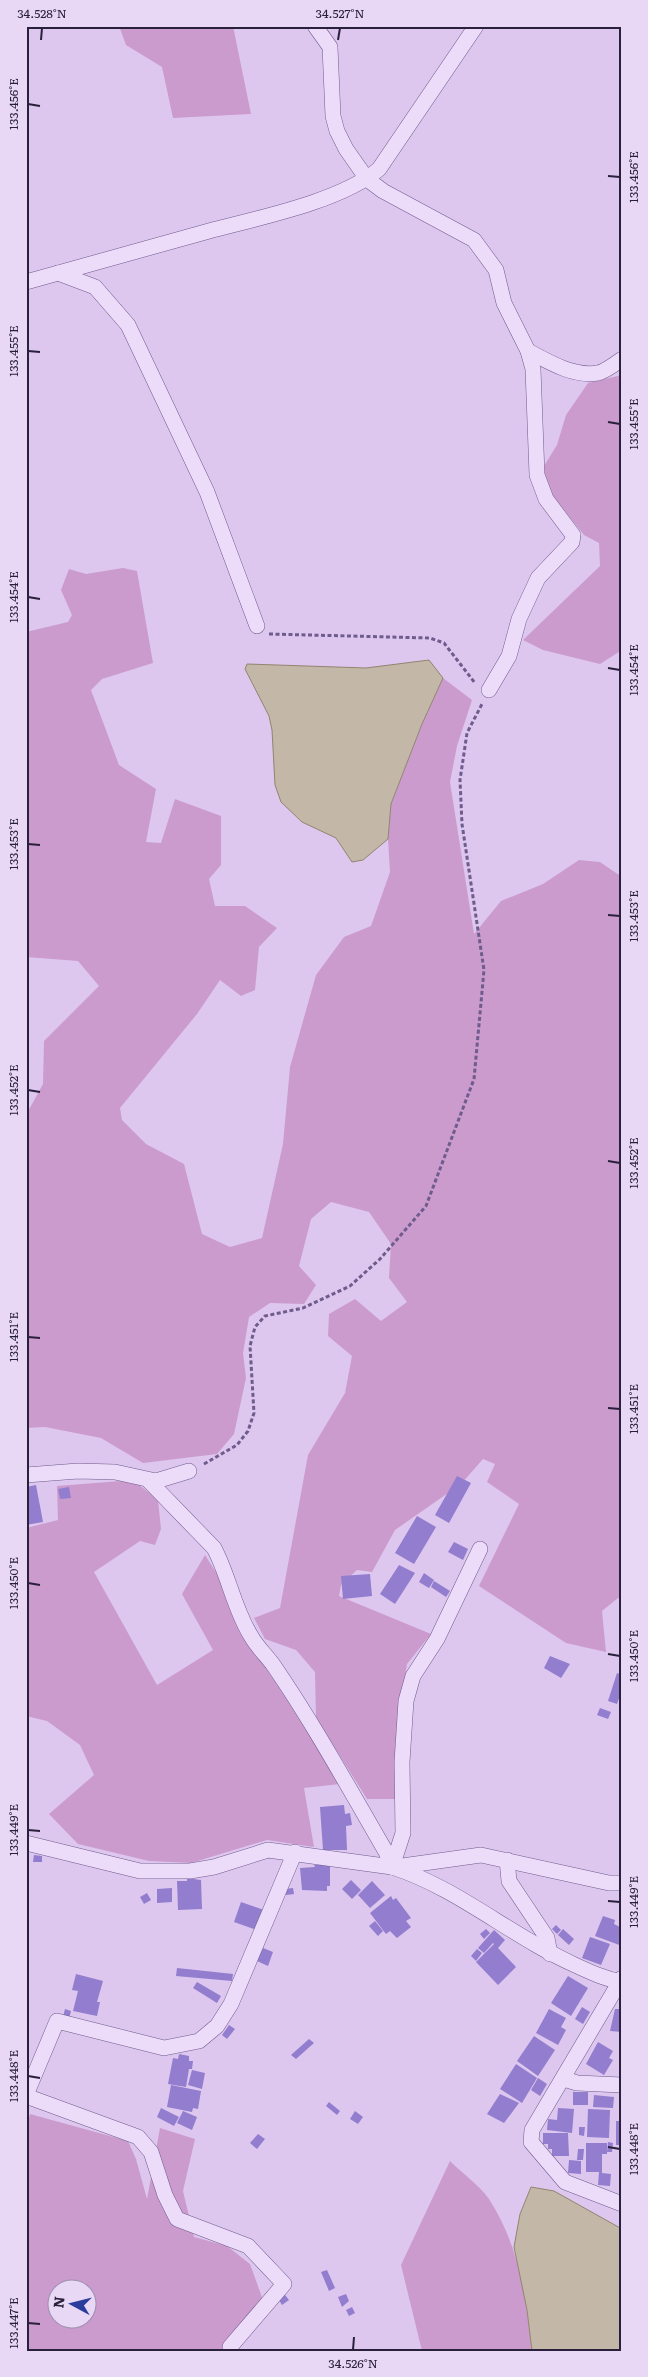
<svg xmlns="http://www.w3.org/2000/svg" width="648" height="2377" viewBox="0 0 648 2377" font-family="Literata,serif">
  <rect width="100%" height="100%" fill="#ddc7ef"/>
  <g fill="#cc9bce" fill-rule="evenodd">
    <path d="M119,26H233L251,114L173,118L162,67L126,45Z"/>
    <path d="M622,375V650L600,664L543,650L523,640L600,566L599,543L584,535L553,496L540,488L541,471L557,445L566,415L588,383Z"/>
    <path d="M123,568L137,571L153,663L102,679L91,690L119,765L156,789L146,842L161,843L175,799L221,816V865L209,879L215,906H245L277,928L259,947L255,990L241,996L220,980L197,1014L120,1108L122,1120L146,1144L184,1164L202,1234L230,1247L262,1238L283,1144L290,1067L316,975L344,937L371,926L390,872L388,839L391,804L422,724L443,678L472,700L457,746L450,782L474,934L501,901L543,884L579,860L600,862L622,877V1599L618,1598L602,1611L606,1652L566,1643L479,1586L519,1504L487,1482L495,1464L483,1459L461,1484L395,1530L372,1572L357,1570L341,1585L339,1596L431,1634L407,1664L398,1724L396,1799H367L316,1718L315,1672L296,1650L265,1639L254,1618L280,1608L308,1455L345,1393L352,1356L328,1336L329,1314L355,1299L381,1321L407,1302L389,1278L391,1244L369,1212L331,1202L311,1219L299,1266L316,1285L304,1304L270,1303L249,1317L243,1353L246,1378L234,1434L217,1454L143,1463L101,1438L45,1427L26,1428V1115L43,1084L44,1041L99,986L78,961L26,957V632L68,622L72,615L61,590L69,569L86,574Z"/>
    <path d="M133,1480L158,1500L161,1529L155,1545L140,1541L94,1572L157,1685L213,1650L182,1594L205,1555L224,1585L240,1631L309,1731L340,1784L304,1788L314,1847L267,1840L191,1863L149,1861L78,1844L49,1814L94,1775L80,1745L47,1721L26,1716V1528L58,1520L57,1486Z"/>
    <path d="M30,2114L128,2141L136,2159L147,2199L160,2128L195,2139L183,2191L194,2237L227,2246L250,2264L263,2300L241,2340L239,2351H26V2128ZM58,2290H88V2320H58Z"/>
    <path d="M450,2161C462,2173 479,2185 489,2199C519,2245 526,2298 532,2351H422L401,2265Z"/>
  </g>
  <g fill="#c3b7a8" stroke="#92846f">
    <path d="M429,660L443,678L422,724L391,804L388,839L363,860L352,862L336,838L302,822L281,802L275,785L272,730L269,716L245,669L247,664L366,668Z"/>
    <path d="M531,2187L554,2191L622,2229V2351H532L527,2310L514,2247L520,2214Z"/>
  </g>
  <g fill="#927dce">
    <path d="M457,1476L471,1483L449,1523L435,1515Z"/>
    <path d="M36,1485L43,1522L26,1525V1487Z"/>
    <path d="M69,1487L71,1498L60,1499L58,1489Z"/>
    <path d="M417,1516L436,1527L414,1564L395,1553Z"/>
    <path d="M454,1542L468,1549L463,1560L448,1552Z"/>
    <path d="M399,1565L415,1573L395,1604L380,1594Z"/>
    <path d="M424,1573L434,1580L429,1588L419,1582Z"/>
    <path d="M370,1574L372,1596L343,1599L341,1576Z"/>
    <path d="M434,1581L450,1591L446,1597L431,1587Z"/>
    <path d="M550,1656L570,1664L561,1678L544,1668Z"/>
    <path d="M617,1673L622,1675V1690L617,1704L608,1701Z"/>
    <path d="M600,1708L611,1712L608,1719L597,1715Z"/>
    <path d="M344,1805L345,1814L350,1813L352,1825L346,1826L347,1850H323L320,1807Z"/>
    <path d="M34,1855L42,1856V1862H33Z"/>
    <path d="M314,1865H330V1886H327V1891L302,1890L300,1868L315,1867Z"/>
    <path d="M187,1878L201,1880L202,1909L178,1910L177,1881H187Z"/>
    <path d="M351,1880L361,1890L352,1899L342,1889Z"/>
    <path d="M372,1881L385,1895L370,1908L358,1895Z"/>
    <path d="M172,1888V1902L157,1903V1889Z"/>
    <path d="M293,1888L294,1894L286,1895L285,1889Z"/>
    <path d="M147,1893L151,1900L144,1904L140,1897Z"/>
    <path d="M391,1896L393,1900L396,1898L411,1918L406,1921L411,1927L397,1938L390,1931L386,1934L370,1913Z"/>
    <path d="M241,1902L264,1910L257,1930L234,1922Z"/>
    <path d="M603,1916L615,1920L614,1924L622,1928V1946L595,1936Z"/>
    <path d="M375,1921L383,1931L378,1936L369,1926Z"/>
    <path d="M556,1925L561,1930L557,1934L552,1929Z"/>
    <path d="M486,1929L490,1933L484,1939L480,1934Z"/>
    <path d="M563,1929L574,1939L569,1945L558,1935Z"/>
    <path d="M494,1930L505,1940L498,1948L516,1967L498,1985L476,1962L494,1944L493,1943L484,1953L478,1948Z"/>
    <path d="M590,1937L610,1944L601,1965L582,1958Z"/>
    <path d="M263,1948L273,1952L268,1966L257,1961Z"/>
    <path d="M477,1949L482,1953L476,1961L471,1956Z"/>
    <path d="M177,1968L233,1974L232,1981L176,1976Z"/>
    <path d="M76,1974L103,1981L97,2002H100L97,2016L73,2011L78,1991L72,1990Z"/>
    <path d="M568,1976L588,1988L571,2016L551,2003Z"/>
    <path d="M197,1982L221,1996L217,2003L193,1988Z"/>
    <path d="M582,2007L590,2012L583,2024L575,2019Z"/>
    <path d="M65,2009L71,2011L69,2019L63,2017Z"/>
    <path d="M549,2009L566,2018L561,2027L566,2030L558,2045L536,2033Z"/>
    <path d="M615,2009H622V2032L610,2031Z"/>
    <path d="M229,2025L235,2029L227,2039L222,2035Z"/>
    <path d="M534,2036L555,2050L538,2076L517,2061Z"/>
    <path d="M309,2039L314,2043L296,2059L291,2055Z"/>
    <path d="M598,2042L613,2051L609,2058L613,2060L604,2075L586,2064Z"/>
    <path d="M179,2054L189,2056V2061H193L192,2069H189L186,2087L168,2084L173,2058L178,2059Z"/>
    <path d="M516,2064L537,2078L522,2103L500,2089Z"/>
    <path d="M192,2070L205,2073L202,2089L188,2085Z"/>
    <path d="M538,2078L547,2084L540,2096L531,2090Z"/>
    <path d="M171,2085L201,2091L198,2109L193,2108L192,2112L167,2107Z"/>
    <rect x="573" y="2092" width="15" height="13"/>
    <path d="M500,2094L519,2103L504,2123L487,2114Z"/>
    <path d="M594,2095L614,2097L613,2108L593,2107Z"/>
    <path d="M329,2102L340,2111L337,2115L326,2106Z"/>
    <path d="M161,2108L179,2117L174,2126L157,2117Z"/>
    <path d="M558,2108L574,2109L572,2133L547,2130L548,2119L557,2120Z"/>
    <path d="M588,2109L610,2110L609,2138L587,2137Z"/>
    <path d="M183,2111L197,2117L192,2130L177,2123Z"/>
    <path d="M355,2111L363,2117L358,2124L350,2119Z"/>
    <rect x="616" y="2121" width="6" height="24"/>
    <path d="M579,2127H585L584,2136L579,2135Z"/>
    <path d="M543,2133H568L569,2156H552V2149H548V2144H543Z"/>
    <path d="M258,2134L265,2139L257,2149L250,2143Z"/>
    <path d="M608,2142L613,2143L612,2152H607Z"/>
    <path d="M586,2143H607V2154H602V2173L611,2174L610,2186L598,2185L599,2172H586Z"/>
    <path d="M578,2149H584L583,2160H577Z"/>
    <path d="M569,2160L581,2161V2174L568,2173Z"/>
    <path d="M327,2270L335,2288L329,2291L321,2272Z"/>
    <path d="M346,2294L349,2301L342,2307L338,2297Z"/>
    <path d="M285,2295L289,2300L282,2305L279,2300Z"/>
    <path d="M352,2307L355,2313L349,2316L346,2310Z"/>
  </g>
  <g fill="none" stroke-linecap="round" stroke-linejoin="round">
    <defs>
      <g id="minor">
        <path d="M315,26L330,47L333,116L337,131L346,149L367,179L383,191L474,240L496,270L504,303L528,351L533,369L537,475L546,499L573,535L572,542L538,578L519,619L509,656L489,690"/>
        <path d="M58,273L95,287L128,325L207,492L257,626"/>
        <path d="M26,282C87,265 148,248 209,231C258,218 342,201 379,169L476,26"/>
        <path d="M528,351C549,362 573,377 598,373C606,371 615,364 622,359"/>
        <path d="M26,1475L78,1471L115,1472L156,1481L189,1471"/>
        <path d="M148,1480L214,1548C229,1576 234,1609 251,1636C257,1647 267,1656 274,1666C315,1726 350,1790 386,1852L392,1867"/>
        <path d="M26,1843L140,1871H190L214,1867L268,1850L392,1867C458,1888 512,1937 575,1965C590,1972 605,1979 622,1982"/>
        <path d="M507,1860L509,1881L547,1938L550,1954"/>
        <path d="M392,1867L403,1833L402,1762L406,1701L413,1676L437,1639L480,1549"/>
        <path d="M395,1867L481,1855L609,1883H622"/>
        <path d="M622,1978L532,2130L531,2142L565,2182L622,2204"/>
        <path d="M564,2079L577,2083L622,2085"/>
        <path d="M26,2095L57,2021L164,2048L199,2041L217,2026L231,2004L295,1852"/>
        <path d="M26,2096L138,2137L151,2152L165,2195L177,2219L248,2246L284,2284L230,2347"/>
      </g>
    </defs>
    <use href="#minor" stroke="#6e5c8c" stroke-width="16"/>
    <g stroke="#6e5c8c" stroke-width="3" stroke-dasharray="4 2.5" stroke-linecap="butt">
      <path d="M269,634L430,638L444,643L475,683"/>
      <path d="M204,1464L237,1445L248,1431L254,1413L250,1346L255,1327L265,1316L303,1308L350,1286L380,1259L426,1206L474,1079L484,970L462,824L460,780L467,733L482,704"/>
    </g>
    <use href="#minor" stroke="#ecdbf9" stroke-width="15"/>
  </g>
  <path fill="none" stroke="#29203c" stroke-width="2" d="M41,40L42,28M338,40L340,28M28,104L40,106M608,176L620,177M28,351L40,352M608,422L620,424M28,597L40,599M608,668L620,670M28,844L40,845M608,915L620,916M28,1090L40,1092M608,1161L620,1163M28,1337L40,1338M608,1408L620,1409M28,1583L40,1585M608,1654L620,1656M28,1830L40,1831M608,1901L620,1902M28,2076L40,2078M608,2147L620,2149M28,2323L40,2324M353,2350L354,2337"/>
  <rect width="648" height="2377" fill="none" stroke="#e9d7f6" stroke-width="55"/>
  <g transform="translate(72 2304) rotate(277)"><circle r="24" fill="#e9d7f6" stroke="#9c8eac"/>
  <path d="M0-4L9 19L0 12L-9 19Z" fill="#2b3d9c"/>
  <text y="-8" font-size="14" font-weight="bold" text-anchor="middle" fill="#29203c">N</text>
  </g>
  <rect x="28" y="28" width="592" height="2322" fill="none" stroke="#29203c" stroke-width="2"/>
  <g font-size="12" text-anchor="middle" fill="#29203c">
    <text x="42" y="18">34.528°N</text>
    <text x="340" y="18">34.527°N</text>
    <text transform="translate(14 104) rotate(-90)" y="4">133.456°E</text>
    <text transform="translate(634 177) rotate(-90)" y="4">133.456°E</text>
    <text transform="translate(14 351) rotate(-90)" y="4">133.455°E</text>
    <text transform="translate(634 424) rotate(-90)" y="4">133.455°E</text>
    <text transform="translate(14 597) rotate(-90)" y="4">133.454°E</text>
    <text transform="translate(634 670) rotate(-90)" y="4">133.454°E</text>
    <text transform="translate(14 844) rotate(-90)" y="4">133.453°E</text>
    <text transform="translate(634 916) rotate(-90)" y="4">133.453°E</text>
    <text transform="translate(14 1090) rotate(-90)" y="4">133.452°E</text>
    <text transform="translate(634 1163) rotate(-90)" y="4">133.452°E</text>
    <text transform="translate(14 1337) rotate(-90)" y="4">133.451°E</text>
    <text transform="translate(634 1409) rotate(-90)" y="4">133.451°E</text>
    <text transform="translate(14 1583) rotate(-90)" y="4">133.450°E</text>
    <text transform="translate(634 1656) rotate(-90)" y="4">133.450°E</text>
    <text transform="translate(14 1830) rotate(-90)" y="4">133.449°E</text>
    <text transform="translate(634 1902) rotate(-90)" y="4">133.449°E</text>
    <text transform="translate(14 2076) rotate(-90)" y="4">133.448°E</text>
    <text transform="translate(634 2149) rotate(-90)" y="4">133.448°E</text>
    <text transform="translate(14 2323) rotate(-90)" y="4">133.447°E</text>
    <text x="353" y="2368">34.526°N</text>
  </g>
</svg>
